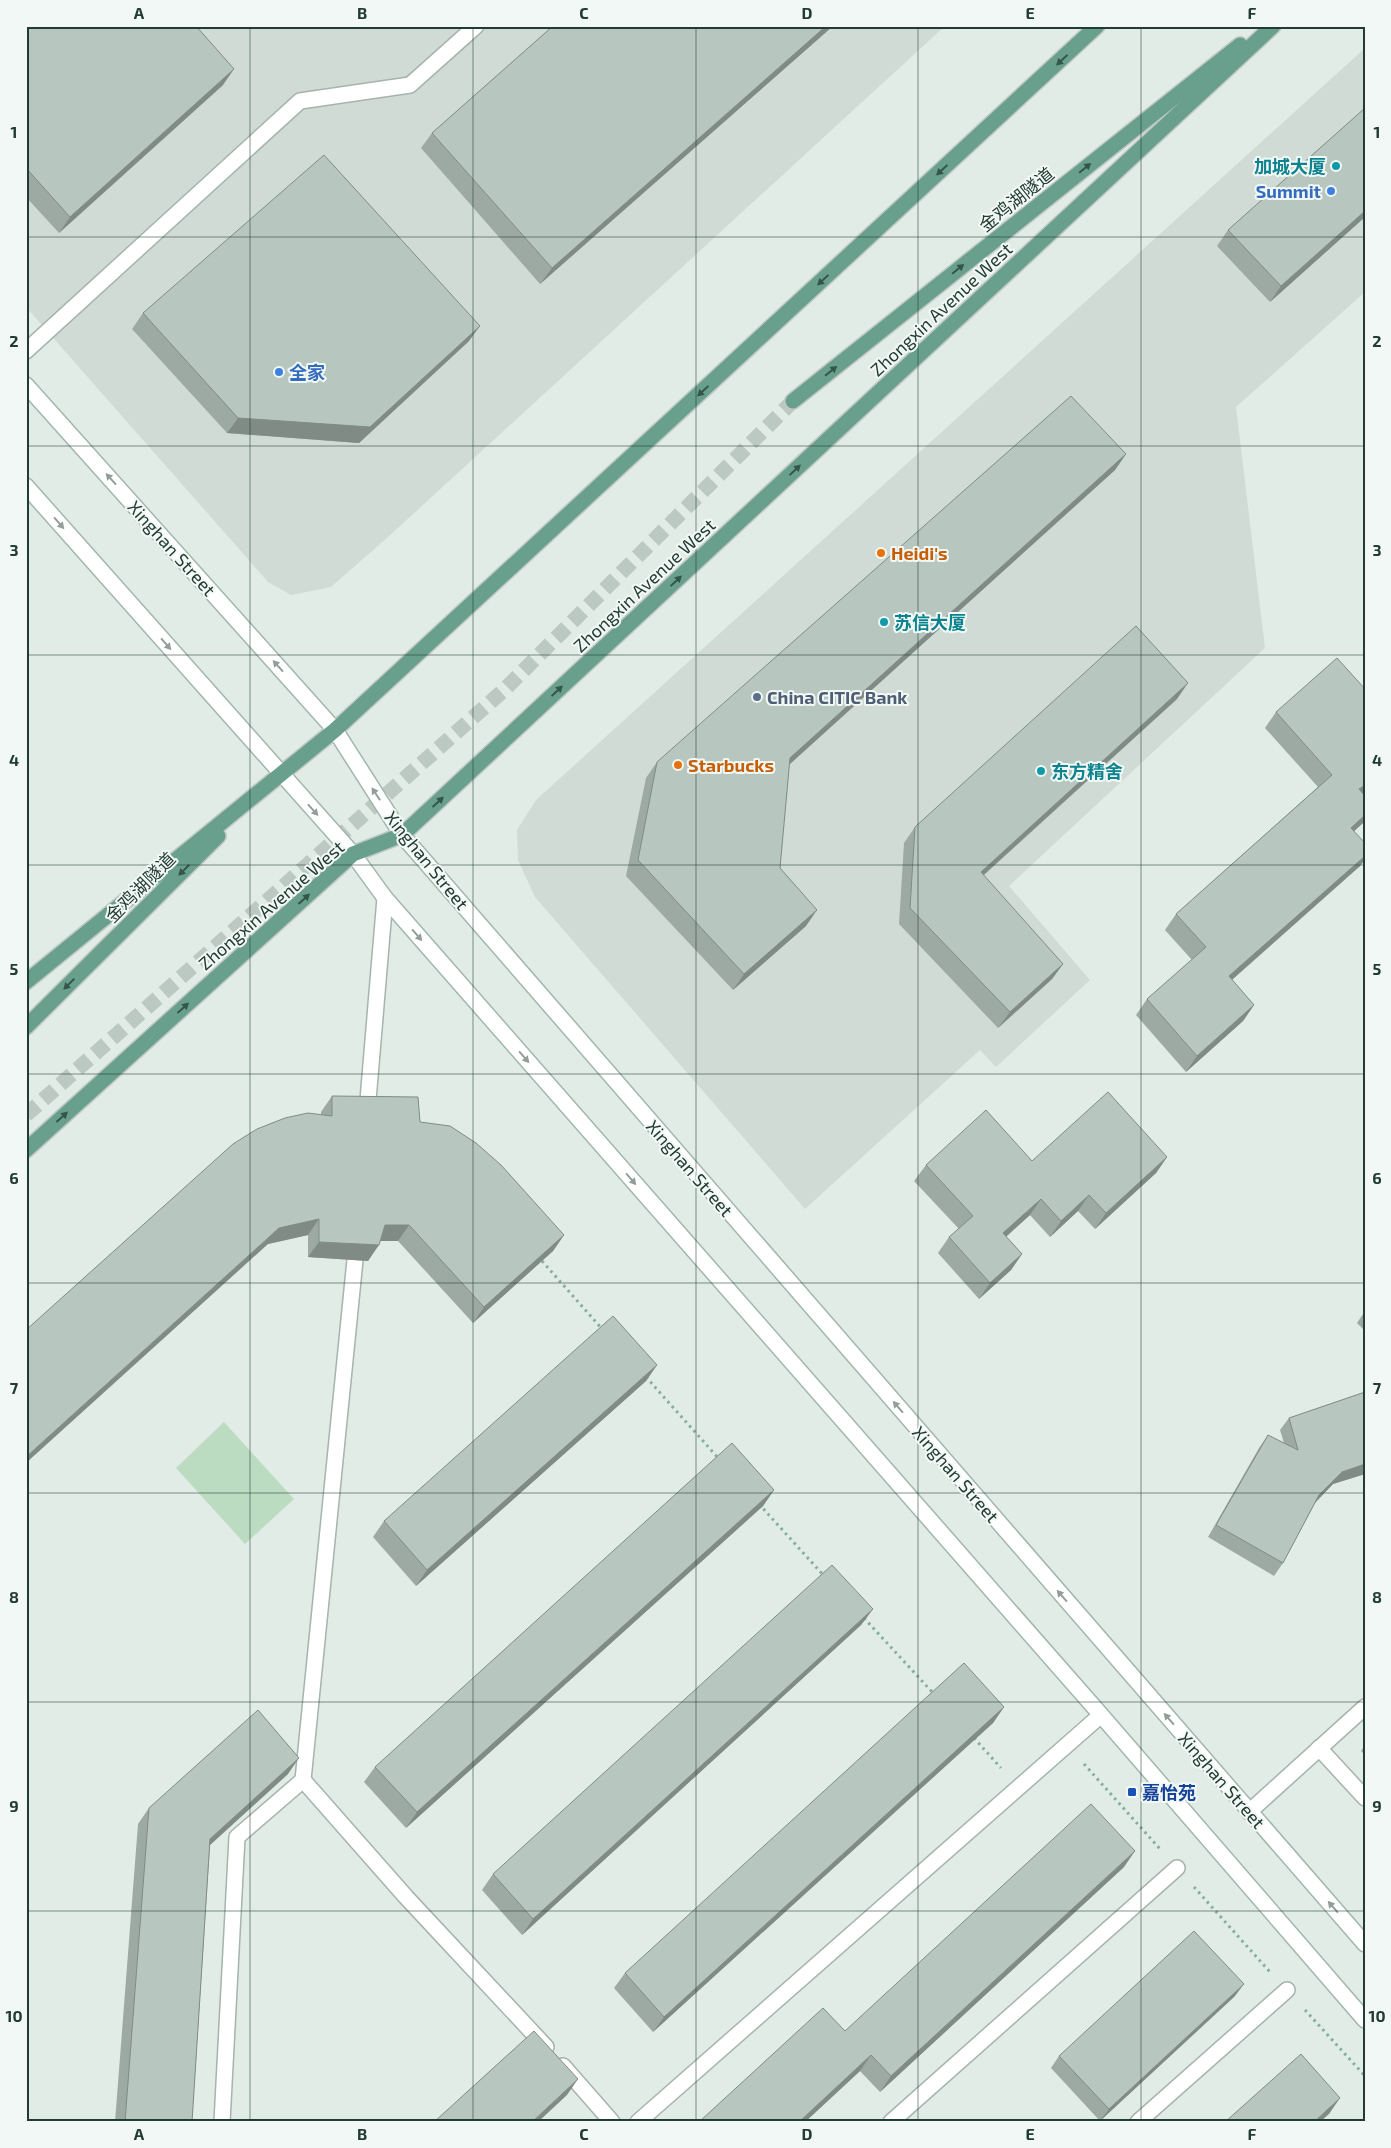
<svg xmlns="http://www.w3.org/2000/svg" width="1391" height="2148" viewBox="0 0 1391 2148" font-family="'Exo 2','Noto Sans SC',sans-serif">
  <rect width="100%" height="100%" fill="#e2ece6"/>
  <g fill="#d0dbd5">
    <path d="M26,26H945L388,537L331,587L291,595L268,582L26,307Z"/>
    <path d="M1365,48V292L1236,407L1265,648L1009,886L1090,980L996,1067L980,1050L805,1209L535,897L518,860L517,830L536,800Z"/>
  </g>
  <path fill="#bcdcc2" d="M224,1422L294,1499L245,1544L176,1468Z"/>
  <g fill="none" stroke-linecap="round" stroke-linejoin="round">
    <path stroke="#bcc9c2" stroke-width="15" stroke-dasharray="15 8" stroke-linecap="butt" d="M26,1115L504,690L793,401"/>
    <defs>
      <g id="lane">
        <path d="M26,351L300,101L410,85L476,26"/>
        <path d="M367,1112L385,898"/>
        <path d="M1319,1748L1365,1798"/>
        <path d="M303,1780L406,1897L546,2047"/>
        <path d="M1249,1812L1365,1707"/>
        <path d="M563,2066L612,2122"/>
        <path d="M222,2122L237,1837L303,1780L355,1260"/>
        <path d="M638,2122L1101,1715"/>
        <path d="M891,2122L1177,1868"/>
        <path d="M1138,2122L1287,1990"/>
      </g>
      <g id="secondary">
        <path d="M26,385L335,730L402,835L1365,1944"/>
        <path d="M26,486L353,854L385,898L1101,1715L1365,2020"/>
      </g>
      <g id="primary">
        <path d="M793,401L1240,45"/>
        <path d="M26,982L335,730L1097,26"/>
        <path d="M26,1027L218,836"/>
        <path d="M26,1150L353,854L402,835L1273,26"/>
      </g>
    </defs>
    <use href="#lane" stroke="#a5b4ad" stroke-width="18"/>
    <use href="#secondary" stroke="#a1b7ad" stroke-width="18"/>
    <use href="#primary" stroke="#c1c8c6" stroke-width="18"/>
    <g stroke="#84ae9d" stroke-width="3" stroke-dasharray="2.5 4" stroke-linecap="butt">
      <path d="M542,1261L603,1330"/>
      <path d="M646,1377L720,1460"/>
      <path d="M759,1504L825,1577"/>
      <path d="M864,1618L934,1694"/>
      <path d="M974,1738L1001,1768"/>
      <path d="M1084,1764L1160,1849"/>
      <path d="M1194,1887L1270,1972"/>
      <path d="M1305,2010L1365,2076"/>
    </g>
    <use href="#lane" stroke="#fff" stroke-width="15"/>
    <use href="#secondary" stroke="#fff" stroke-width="15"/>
    <use href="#primary" stroke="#689f8d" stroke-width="15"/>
  </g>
  <g fill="#9daaa4">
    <path d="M26,26L223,85L59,233L26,197Z"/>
    <path d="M553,26H833L540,284L421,148L432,133Z"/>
    <path d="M1365,108V217L1270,302L1217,246L1228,230Z"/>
    <path d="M143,313L469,341L359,443L227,433L132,329Z"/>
    <path d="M1126,454L1115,470L789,764L780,868L806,926L733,990L626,876L646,778L657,762Z"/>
    <path d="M1177,699L983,876L1063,964L1052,979L998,1028L899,924L904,843L915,827Z"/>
    <path d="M1276,712L1362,793L1363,823L1354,831L1360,866L1232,980L1254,1005L1243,1021L1186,1072L1136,1015L1147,999L1192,960L1165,930L1176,914L1318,787L1265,728Z"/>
    <path d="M332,1096L420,1122L564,1235L553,1251L473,1323L398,1241H380L368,1261L308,1257V1235L268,1244L321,1114V1112Z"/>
    <path d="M1167,1157L1156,1173L1095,1229L1078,1211L1050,1237L1030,1215L1006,1237L1022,1254L1011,1270L979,1299L938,1253L949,1237L959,1229L914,1181L926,1165L1032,1161Z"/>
    <path d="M1365,1311V1331L1357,1323Z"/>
    <path d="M657,1365L646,1381L416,1586L373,1537L384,1521Z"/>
    <path d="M1365,1392V1474L1333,1484L1315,1503L1283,1563L1274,1576L1208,1537L1259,1448L1268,1435L1284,1443L1280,1430L1289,1418Z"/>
    <path d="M774,1490L763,1506L406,1828L364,1782L375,1767Z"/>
    <path d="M873,1609L861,1625L522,1935L482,1890L493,1874Z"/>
    <path d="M1004,1707L993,1723L653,2032L614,1988L625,1973Z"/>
    <path d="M1365,1745V1755L1361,1751Z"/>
    <path d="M288,1774L210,1845L192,2122H115L138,1824L149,1808Z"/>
    <path d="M1124,1867L880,2092L860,2071L805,2122H699L845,2031Z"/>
    <path d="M1235,1996L1100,2121L1051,2068L1059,2056Z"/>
  </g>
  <g fill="#808b86">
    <path d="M826,26H833L540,284L552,268Z"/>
    <path d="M234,69L223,85L59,233L70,217Z"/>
    <path d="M1365,211V217L1270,302L1281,286Z"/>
    <path d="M480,326L469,341L359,443L227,433L238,418Z"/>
    <path d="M1126,454L1115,470L779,774L790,758Z"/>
    <path d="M1188,683L1177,699L969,888L981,872Z"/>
    <path d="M1365,785V791L1348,805L1359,789Z"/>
    <path d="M1365,815V820L1363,823L1340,844L1351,828Z"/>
    <path d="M1365,856V860L1360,866L1218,992L1229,976Z"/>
    <path d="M817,910L806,926L733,990L744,974Z"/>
    <path d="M1063,964L1052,979L998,1028L1010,1012Z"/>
    <path d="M1254,1005L1243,1021L1186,1072L1197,1056Z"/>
    <path d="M1167,1157L1156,1173L1095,1229L1106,1213Z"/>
    <path d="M1089,1195L1078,1211L1050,1237L1061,1221Z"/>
    <path d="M1041,1199L1030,1215L992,1249L1003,1233Z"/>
    <path d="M319,1219L308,1235L268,1244L26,1463V1457L279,1228Z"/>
    <path d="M385,1225H409L398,1241H373Z"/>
    <path d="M564,1235L553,1251L473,1323L484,1307Z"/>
    <path d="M319,1242L379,1245L368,1261L308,1257Z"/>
    <path d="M1022,1254L1011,1270L979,1299L990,1283Z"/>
    <path d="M657,1365L646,1381L416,1586L427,1570Z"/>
    <path d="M1365,1464V1474L1333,1484L1311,1507L1319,1495L1342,1472Z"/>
    <path d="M774,1490L763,1506L406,1828L417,1812Z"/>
    <path d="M873,1609L861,1625L522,1935L533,1919Z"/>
    <path d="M1004,1707L993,1723L653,2032L664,2017Z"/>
    <path d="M299,1758L288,1774L199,1855L210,1839Z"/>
    <path d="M1135,1851L1124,1867L880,2092L891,2076Z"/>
    <path d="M1244,1984L1235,1996L1100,2121L1109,2109Z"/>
    <path d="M871,2055L860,2071L805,2122H799Z"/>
    <path d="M578,2079L567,2095L538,2122H532Z"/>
    <path d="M1340,2098L1329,2114L1320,2122H1314Z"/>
  </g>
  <g fill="#b7c6bf" stroke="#808b86">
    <path d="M26,26H196L234,69L70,217L26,168Z"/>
    <path d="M553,26H826L552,268L432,133Z"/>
    <path d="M1365,108V211L1281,286L1228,230Z"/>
    <path d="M324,155L480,326L370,427L238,418L143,313Z"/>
    <path d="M1071,396L1126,454L790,758L780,868L817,910L744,974L638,860L657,762Z"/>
    <path d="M1136,626L1188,683L981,872L1063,964L1010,1012L910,908L915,827Z"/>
    <path d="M1337,658L1365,689V785L1359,789L1365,796V815L1351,828L1365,843V856L1229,976L1254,1005L1197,1056L1147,999L1206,947L1176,914L1332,775L1276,712Z"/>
    <path d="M1108,1092L1167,1157L1106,1213L1089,1195L1061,1221L1041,1199L1003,1233L1022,1254L990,1283L949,1237L973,1216L926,1165L986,1110L1032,1161Z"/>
    <path d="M332,1096L418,1097L420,1122L450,1126L476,1143L501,1165L564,1235L484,1307L409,1225H385L379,1245L319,1242V1219L279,1228L26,1457V1330L233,1144L257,1129L285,1118L308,1113L332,1116Z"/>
    <path d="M613,1316L657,1365L427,1570L384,1521Z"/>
    <path d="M1365,1392V1464L1342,1472L1319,1495L1283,1563L1216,1525L1268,1435L1298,1450L1289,1418Z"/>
    <path d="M732,1443L774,1490L417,1812L375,1767Z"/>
    <path d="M832,1565L873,1609L533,1919L493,1874Z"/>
    <path d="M964,1663L1004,1707L664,2017L625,1973Z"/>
    <path d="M258,1710L299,1758L210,1839L192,2122H125L149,1808Z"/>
    <path d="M1091,1804L1135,1851L891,2076L871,2055L799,2122H699L823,2008L845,2031Z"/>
    <path d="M1194,1931L1244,1984L1109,2109L1059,2056Z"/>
    <path d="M534,2031L578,2079L532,2122H434Z"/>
    <path d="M1301,2054L1340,2098L1314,2122H1225Z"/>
  </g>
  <defs><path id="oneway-solid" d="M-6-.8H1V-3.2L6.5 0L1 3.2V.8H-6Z" transform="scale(1.25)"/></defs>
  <g fill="#34554a">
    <use href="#oneway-solid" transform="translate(1062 60) rotate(137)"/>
    <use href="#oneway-solid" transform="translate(1085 168) rotate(-39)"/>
    <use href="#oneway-solid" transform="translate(942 170) rotate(137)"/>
    <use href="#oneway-solid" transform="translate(958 269) rotate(-39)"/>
    <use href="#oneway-solid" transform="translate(823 280) rotate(137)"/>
    <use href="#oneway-solid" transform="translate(831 371) rotate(-39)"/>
    <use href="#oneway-solid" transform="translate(703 391) rotate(137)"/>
    <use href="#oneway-solid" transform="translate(795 470) rotate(-43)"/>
    <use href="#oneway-solid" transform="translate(676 581) rotate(-43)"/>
    <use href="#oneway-solid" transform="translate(557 691) rotate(-43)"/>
    <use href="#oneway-solid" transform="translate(438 802) rotate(-43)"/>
    <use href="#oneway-solid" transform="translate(184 870) rotate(135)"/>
    <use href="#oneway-solid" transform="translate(304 899) rotate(-42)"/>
    <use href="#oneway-solid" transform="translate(69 984) rotate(135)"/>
    <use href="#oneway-solid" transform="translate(183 1008) rotate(-42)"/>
    <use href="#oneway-solid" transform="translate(62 1117) rotate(-42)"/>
  </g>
  <g fill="#919e99">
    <use href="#oneway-solid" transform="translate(111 479) rotate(-132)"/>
    <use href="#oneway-solid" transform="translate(59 523) rotate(49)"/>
    <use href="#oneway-solid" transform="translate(166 644) rotate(49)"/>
    <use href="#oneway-solid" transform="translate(278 666) rotate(-132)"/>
    <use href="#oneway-solid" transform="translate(376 794) rotate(-123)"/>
    <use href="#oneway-solid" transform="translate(313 810) rotate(48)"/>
    <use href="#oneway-solid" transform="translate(417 935) rotate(49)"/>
    <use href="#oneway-solid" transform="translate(524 1057) rotate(49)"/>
    <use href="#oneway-solid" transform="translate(631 1179) rotate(49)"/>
    <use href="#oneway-solid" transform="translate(898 1407) rotate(-131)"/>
    <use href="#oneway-solid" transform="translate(1062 1596) rotate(-131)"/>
    <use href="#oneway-solid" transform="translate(1169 1719) rotate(-131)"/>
    <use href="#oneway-solid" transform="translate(1333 1907) rotate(-131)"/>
  </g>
  <path fill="none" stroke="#233c33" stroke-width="1" stroke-opacity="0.55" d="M250,26V2122M473,26V2122M696,26V2122M918,26V2122M1141,26V2122M26,237H1365M26,446H1365M26,655H1365M26,865H1365M26,1074H1365M26,1283H1365M26,1493H1365M26,1702H1365M26,1911H1365"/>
  <g fill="#0f9aa8" stroke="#f2f8f5" stroke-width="2">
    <circle cx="1336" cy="166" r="5"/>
    <circle cx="884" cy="622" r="5"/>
    <circle cx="1041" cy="771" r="5"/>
  </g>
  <g fill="#3f7fe0" stroke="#f2f8f5" stroke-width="2">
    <circle cx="1331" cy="191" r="5"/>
    <circle cx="279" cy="372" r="5"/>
  </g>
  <g fill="#e8710a" stroke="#f2f8f5" stroke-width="2">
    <circle cx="881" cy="553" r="5"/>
    <circle cx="678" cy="765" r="5"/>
  </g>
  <circle fill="#5c6f8a" stroke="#f2f8f5" stroke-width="2" cx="757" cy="697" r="5"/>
  <rect fill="#1a4fb4" stroke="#f2f8f5" stroke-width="2" x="1127" y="1787" width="10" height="10" rx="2.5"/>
  <g text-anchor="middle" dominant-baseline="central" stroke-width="4" stroke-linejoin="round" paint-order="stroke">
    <g font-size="18" font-weight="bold" fill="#0d838f" stroke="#f2f8f5" text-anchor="start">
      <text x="1326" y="166" text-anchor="end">加城大厦</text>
      <text x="894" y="622">苏信大厦</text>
      <text x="1051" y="771">东方精舍</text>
    </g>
    <g font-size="18" font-weight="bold" fill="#366cbe" stroke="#f2f8f5" text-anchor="end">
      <text x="1321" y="191">Summit</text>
      <text x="289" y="372" text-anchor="start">全家</text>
    </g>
    <g font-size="18" fill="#233c33" stroke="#f2f8f5">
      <text transform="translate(1016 199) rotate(-39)">金鸡湖隧道</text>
      <text transform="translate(941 309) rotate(-43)">Zhongxin Avenue West</text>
      <text transform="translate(172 548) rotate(48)">Xinghan Street</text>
      <text transform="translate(644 585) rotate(-43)">Zhongxin Avenue West</text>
      <text transform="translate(427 860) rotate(51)">Xinghan Street</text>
      <text transform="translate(140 887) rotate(-45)">金鸡湖隧道</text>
      <text transform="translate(271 905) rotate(-41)">Zhongxin Avenue West</text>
      <text transform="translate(690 1168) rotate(49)">Xinghan Street</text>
      <text transform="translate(956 1474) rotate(49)">Xinghan Street</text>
      <text transform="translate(1222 1780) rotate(49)">Xinghan Street</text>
    </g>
    <g font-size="18" font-weight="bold" fill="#c56008" stroke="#f2f8f5" text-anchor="start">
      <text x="891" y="553">Heidi's</text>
      <text x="688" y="765">Starbucks</text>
    </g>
    <g font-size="18" font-weight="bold" fill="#4e5e75" stroke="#f2f8f5" text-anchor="start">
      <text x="767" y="697">China CITIC Bank</text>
    </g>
    <g font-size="18" font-weight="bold" fill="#164399" stroke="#f2f8f5" text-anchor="start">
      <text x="1142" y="1792">嘉怡苑</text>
    </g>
  </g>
  <rect width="1391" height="2148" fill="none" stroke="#f2f8f5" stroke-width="55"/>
  <rect x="28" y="28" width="1336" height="2092" fill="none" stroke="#233c33" stroke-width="2"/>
  <g font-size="16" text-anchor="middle" font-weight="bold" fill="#233c33">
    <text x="139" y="19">A</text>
    <text x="362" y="19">B</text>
    <text x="584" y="19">C</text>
    <text x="807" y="19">D</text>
    <text x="1030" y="19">E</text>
    <text x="1252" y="19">F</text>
    <text x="14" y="138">1</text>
    <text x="1377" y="138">1</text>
    <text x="14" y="347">2</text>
    <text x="1377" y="347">2</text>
    <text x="14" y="556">3</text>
    <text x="1377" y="556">3</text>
    <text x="14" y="766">4</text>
    <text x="1377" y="766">4</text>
    <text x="14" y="975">5</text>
    <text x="1377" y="975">5</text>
    <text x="14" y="1184">6</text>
    <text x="1377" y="1184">6</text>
    <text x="14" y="1394">7</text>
    <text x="1377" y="1394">7</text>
    <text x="14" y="1603">8</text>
    <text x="1377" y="1603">8</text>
    <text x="14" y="1812">9</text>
    <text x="1377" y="1812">9</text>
    <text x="14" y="2022">10</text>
    <text x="1377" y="2022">10</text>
    <text x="139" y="2140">A</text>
    <text x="362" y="2140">B</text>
    <text x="584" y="2140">C</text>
    <text x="807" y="2140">D</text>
    <text x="1030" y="2140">E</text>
    <text x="1252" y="2140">F</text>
  </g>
</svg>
